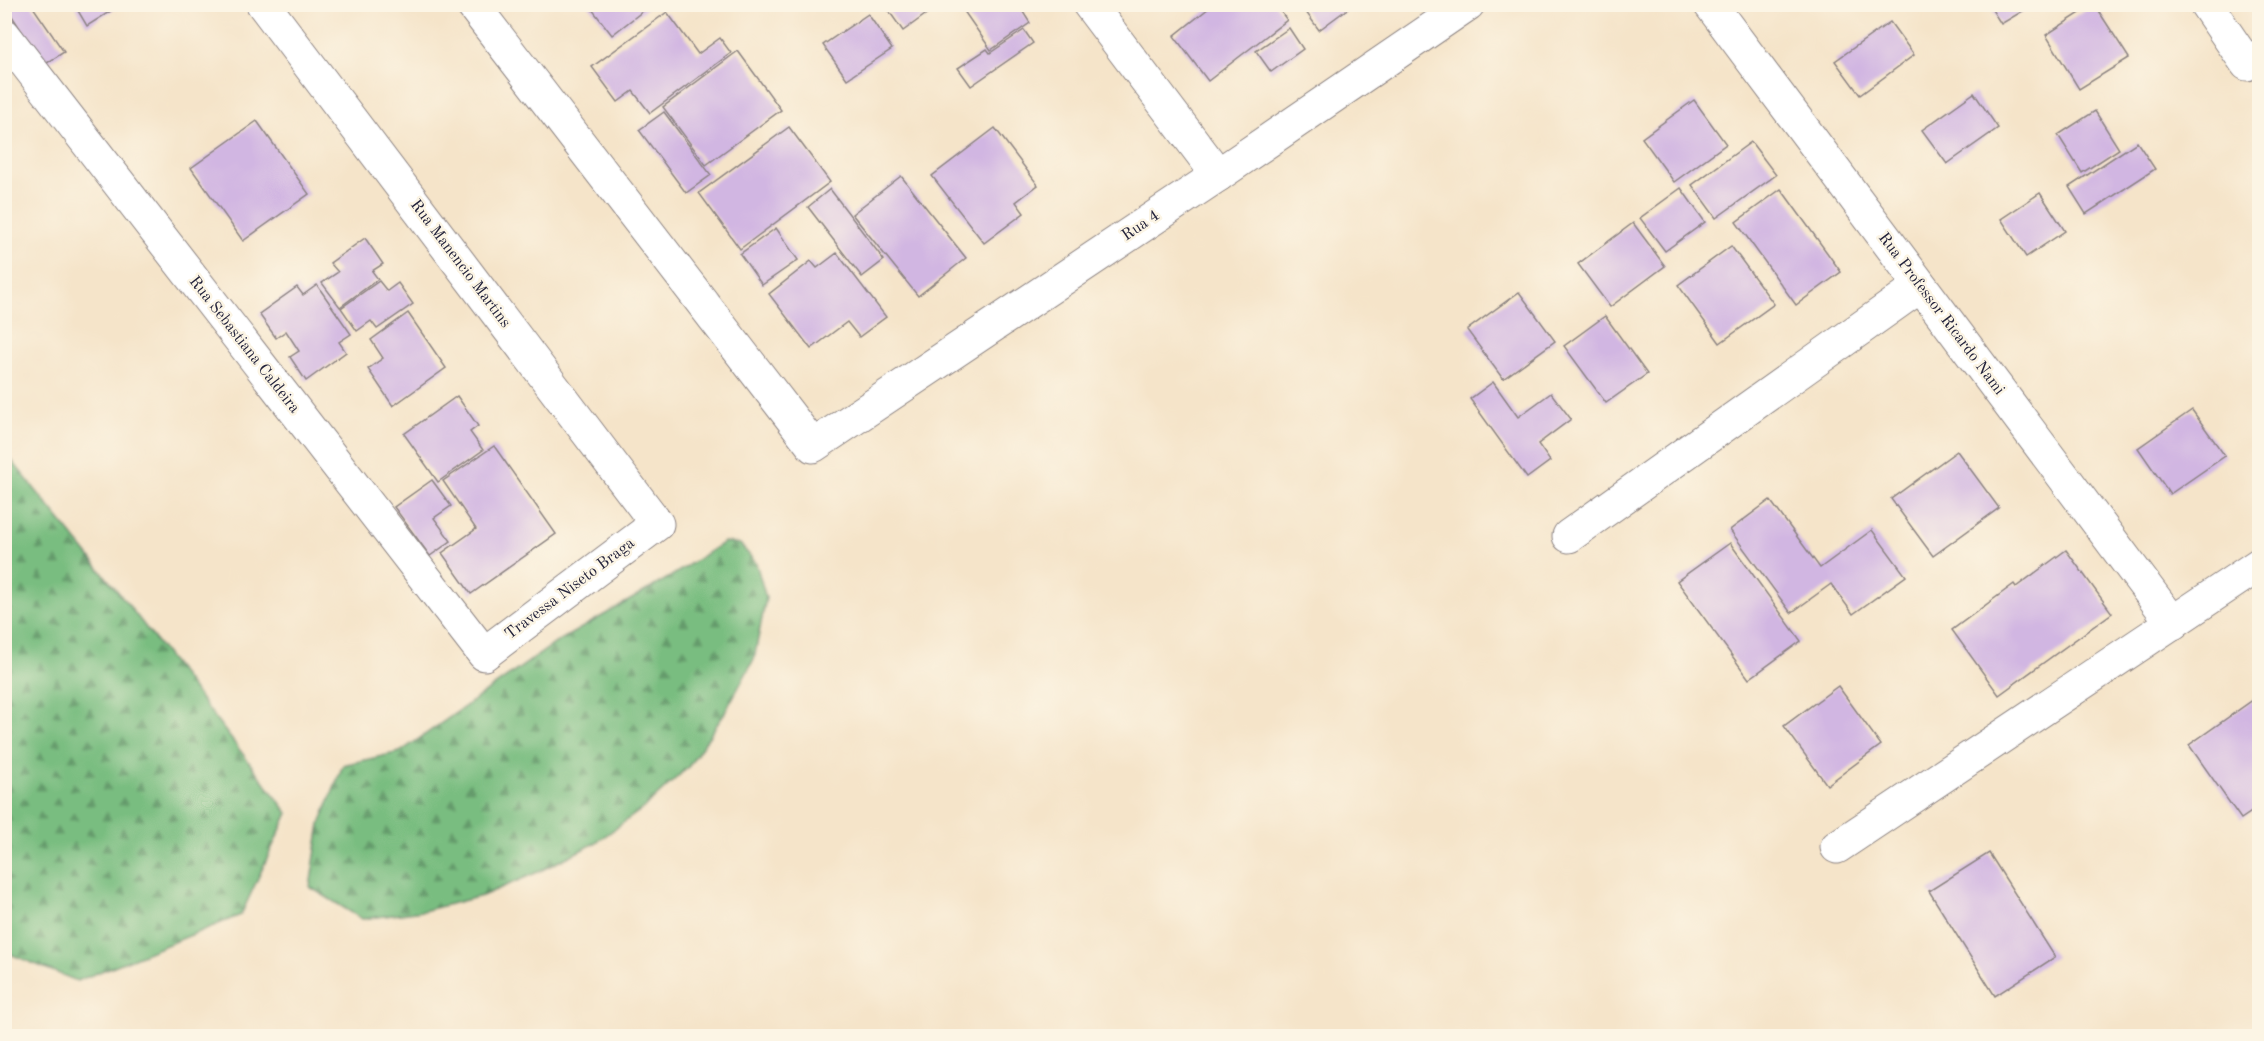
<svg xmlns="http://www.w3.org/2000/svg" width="2264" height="1041" viewBox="0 0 2264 1041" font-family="'Old Standard TT',serif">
  <defs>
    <pattern id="forest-firs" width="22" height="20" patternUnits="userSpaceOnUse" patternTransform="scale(1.5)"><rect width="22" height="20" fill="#79bd80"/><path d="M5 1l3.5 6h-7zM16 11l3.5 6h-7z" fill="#63996a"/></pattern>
  </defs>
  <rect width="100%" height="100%" fill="#fcf5e5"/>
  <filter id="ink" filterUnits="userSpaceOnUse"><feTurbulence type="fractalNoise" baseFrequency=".0167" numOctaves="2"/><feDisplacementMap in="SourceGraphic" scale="12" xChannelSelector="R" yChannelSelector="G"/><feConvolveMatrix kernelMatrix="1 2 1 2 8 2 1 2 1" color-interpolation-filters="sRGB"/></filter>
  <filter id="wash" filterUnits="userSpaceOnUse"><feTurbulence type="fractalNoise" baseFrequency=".008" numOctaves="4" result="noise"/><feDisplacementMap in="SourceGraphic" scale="24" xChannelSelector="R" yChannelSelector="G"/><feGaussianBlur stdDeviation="1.35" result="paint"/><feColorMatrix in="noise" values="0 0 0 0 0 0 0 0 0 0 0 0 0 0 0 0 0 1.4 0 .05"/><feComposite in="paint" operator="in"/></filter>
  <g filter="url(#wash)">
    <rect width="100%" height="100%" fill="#f5e4c9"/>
    <g fill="url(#forest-firs)" stroke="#4e705e" stroke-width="1.5">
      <path d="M4,451L127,603L288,813L241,915L77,981L5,952Z"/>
      <path d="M724,542L740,544L756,563L766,598L754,659L724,714L689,766L645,807L595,843L538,872L482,896L423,911L362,919L310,887L320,824L343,765L400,752L557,642L670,577Z"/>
    </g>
    <g id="blocks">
      <g fill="#d1b6e2">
        <path d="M4,4H31L64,52L44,65Z"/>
        <path d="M74,4H122L87,26Z"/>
        <path d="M588,4H652L612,35Z"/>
        <path d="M884,4H940L903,31Z"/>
        <path d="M959,4H1018L1030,23L991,50Z"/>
        <path d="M1214,4H1275L1287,20L1208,81L1174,36Z"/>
        <path d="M1308,4H1354L1319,30L1303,8Z"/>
        <path d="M2094,4L2129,58L2079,89L2046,35Z"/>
        <path d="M1989,5H2033L2001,24Z"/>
        <path d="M667,12L698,54L720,38L731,53L650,113L633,91L618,102L592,67Z"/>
        <path d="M868,14L892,49L847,79L823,45Z"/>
        <path d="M1890,22L1914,55L1860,95L1835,61Z"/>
        <path d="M1289,28L1303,49L1271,72L1256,51Z"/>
        <path d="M1024,30L1033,43L971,86L958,68L987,49L990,53Z"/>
        <path d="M738,51L781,110L706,165L663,107Z"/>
        <path d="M1974,93L1998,128L1947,164L1922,130Z"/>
        <path d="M1694,100L1726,144L1674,182L1642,138Z"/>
        <path d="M2095,111L2119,149L2082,173L2058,135Z"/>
        <path d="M664,112L711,175L686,193L639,130Z"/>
        <path d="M257,121L309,194L243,241L191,168Z"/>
        <path d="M789,127L830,182L740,249L699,193Z"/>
        <path d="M995,128L1038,185L1016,202L1024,213L984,243L932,176Z"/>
        <path d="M1751,142L1776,175L1716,218L1692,185Z"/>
        <path d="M2137,142L2155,169L2086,214L2069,187Z"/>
        <path d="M901,176L966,258L918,296L852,214Z"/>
        <path d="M1681,188L1705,222L1665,251L1640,218Z"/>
        <path d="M830,189L884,260L862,277L808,207Z"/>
        <path d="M1781,189L1841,272L1796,305L1736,222Z"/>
        <path d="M2040,193L2065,231L2026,257L2001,219Z"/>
        <path d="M1633,223L1665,266L1610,307L1578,264Z"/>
        <path d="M776,228L798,260L762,285L740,254Z"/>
        <path d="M365,238L383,264L372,271L378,279L340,307L322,283L338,272L330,263Z"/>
        <path d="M1731,246L1774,304L1720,343L1678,285Z"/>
        <path d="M837,253L886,317L859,337L847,322L811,349L769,294L811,261L817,268Z"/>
        <path d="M379,281L387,291L398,283L413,304L377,329L371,321L357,331L341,308Z"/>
        <path d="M317,285L351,334L339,342L346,352L306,381L290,357L299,351L286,331L276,338L259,314L297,287L303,295Z"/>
        <path d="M1519,292L1555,341L1503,379L1467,330Z"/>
        <path d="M408,313L446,368L393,406L368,369L383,358L371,340Z"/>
        <path d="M1605,316L1647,374L1606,403L1564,346Z"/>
        <path d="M1493,382L1518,417L1551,393L1571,419L1538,444L1550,461L1527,478L1470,399Z"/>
        <path d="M457,396L478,426L470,432L483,450L438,482L404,434Z"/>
        <path d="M2192,410L2225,456L2170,494L2138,448Z"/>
        <path d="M494,446L556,534L471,594L442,553L476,529L443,481Z"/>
        <path d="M1957,451L1999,508L1933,556L1891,499Z"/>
        <path d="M432,480L451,506L434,518L451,541L430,556L394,507Z"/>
        <path d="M1770,500L1820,568L1872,530L1906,576L1853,614L1831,584L1791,613L1730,530Z"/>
        <path d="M1730,543L1801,641L1749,679L1677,581Z"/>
        <path d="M2066,550L2112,613L1999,695L1952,630L2014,584L2016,587Z"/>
        <path d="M1838,686L1881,745L1827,785L1784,726Z"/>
        <path d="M2260,695V806L2241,819L2189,745Z"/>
        <path d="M1989,853L2055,957L1995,996L1929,891Z"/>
      </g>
    </g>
  </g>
  <g filter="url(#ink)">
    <use href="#blocks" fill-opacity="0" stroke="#8c8382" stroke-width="1.5"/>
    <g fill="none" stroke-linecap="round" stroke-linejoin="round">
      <defs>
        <g id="street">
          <path d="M472,4L813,446L1218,175L1468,4"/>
          <path d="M1089,4L1218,175"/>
          <path d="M1710,4L2173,623"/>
          <path d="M2206,4L2247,64L2260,56"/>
          <path d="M4,35L484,654L657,524L263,4"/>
          <path d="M1569,536L1920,286"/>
          <path d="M1837,847L2260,564"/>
        </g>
      </defs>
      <use href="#street" stroke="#8c8382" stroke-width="35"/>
      <use href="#street" stroke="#fff" stroke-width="33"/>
    </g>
  </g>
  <g text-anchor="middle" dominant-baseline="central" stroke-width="5" stroke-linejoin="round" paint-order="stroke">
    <g font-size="16" fill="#22223b" stroke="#fcf5e5">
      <text transform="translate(1141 226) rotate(-34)">Rua 4</text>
      <text transform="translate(460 264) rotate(53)">Rua Manencio Martins</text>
      <text transform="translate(1941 314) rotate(53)">Rua Professor Ricardo Nami</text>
      <text transform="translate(244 345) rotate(52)">Rua Sebastiana Caldeira</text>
      <text transform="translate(570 589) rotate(-37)">Travessa Niseto Braga</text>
    </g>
  </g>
  <rect width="2264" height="1041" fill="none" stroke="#fcf5e5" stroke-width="24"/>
</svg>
